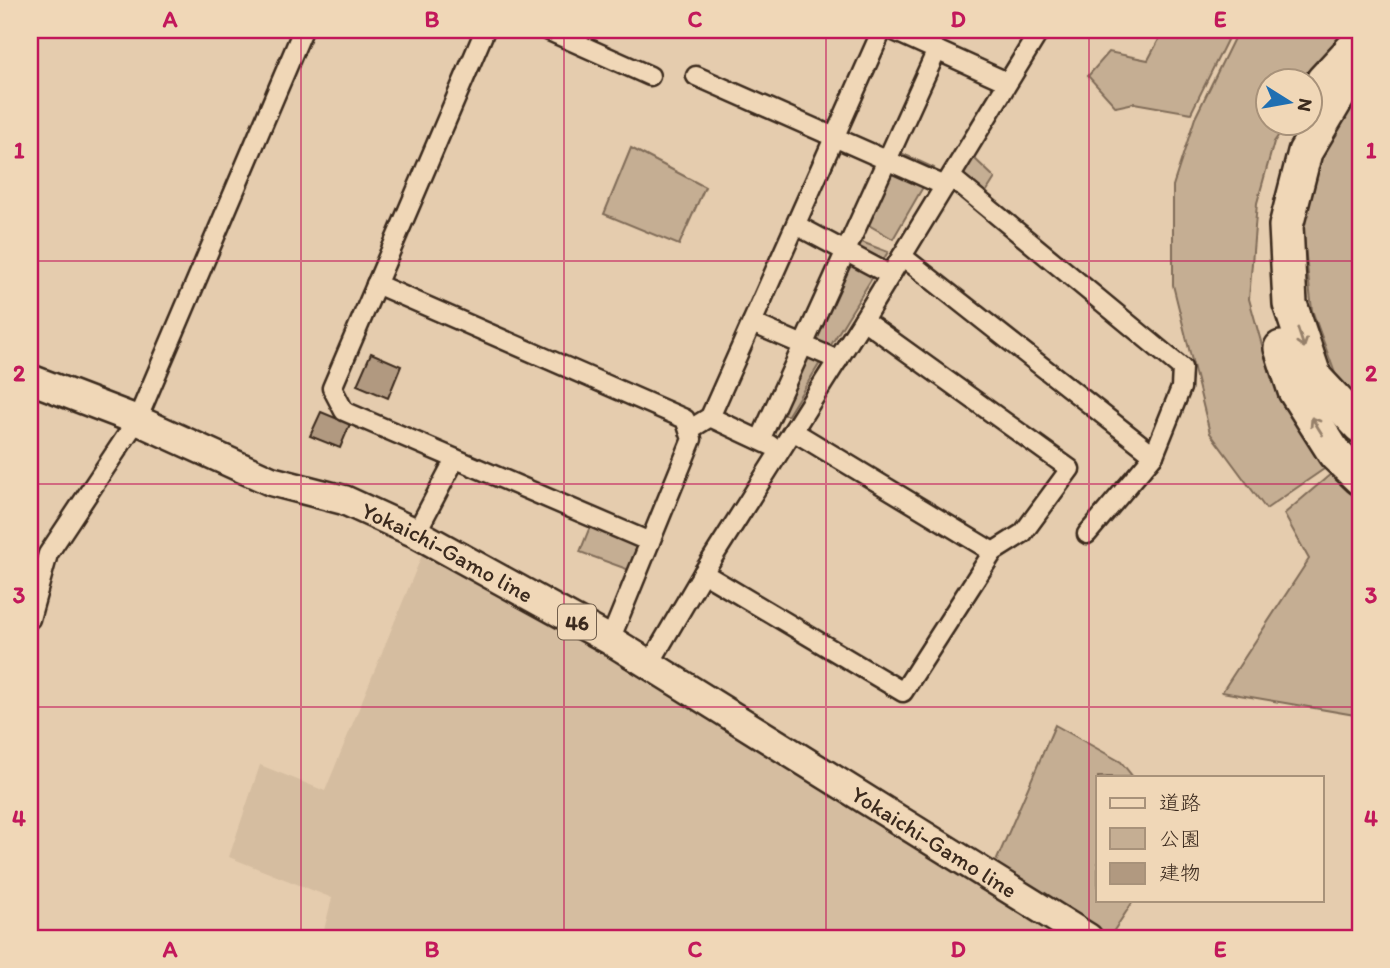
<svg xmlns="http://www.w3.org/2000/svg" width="1390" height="968" viewBox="0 0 1390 968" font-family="Itim,'Klee One',sans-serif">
  <rect width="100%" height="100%" fill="#e5ccae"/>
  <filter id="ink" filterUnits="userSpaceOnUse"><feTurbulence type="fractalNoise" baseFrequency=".0143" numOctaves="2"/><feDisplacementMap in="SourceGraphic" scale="14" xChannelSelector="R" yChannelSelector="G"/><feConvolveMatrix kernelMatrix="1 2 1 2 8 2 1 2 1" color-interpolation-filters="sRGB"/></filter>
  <g filter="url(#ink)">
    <path fill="#d5bda0" d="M429,538L1077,938H322L332,898L229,857L260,765L325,791Z"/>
    <g fill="#c5ae93" stroke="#806c58" stroke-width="2">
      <path d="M1164,30H1232L1191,113L1134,103L1116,107L1088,76L1109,52L1148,60Z"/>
      <path d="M1238,30H1360L1310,80H1268V122L1287,123L1274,142L1257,203L1249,299L1271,377L1327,467L1266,509L1210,433L1173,285V186L1195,118Z"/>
      <path d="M1360,92V403L1340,387L1312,310L1303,230L1313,167Z"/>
      <path d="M631,148L705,187L679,245L604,214Z"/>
      <path d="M901,153L934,168L893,239L867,224Z"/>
      <path d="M974,158L995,178L983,197L960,177Z"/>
      <path d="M859,241L888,252L788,415H779Z"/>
      <path d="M1332,473L1360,494V663L1355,715L1222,692L1309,559L1284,514Z"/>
      <path d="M593,519L649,535L632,571L580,552Z"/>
      <path d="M1055,725L1121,762L1133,777H1098V900H1134L1109,938L992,871Z"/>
    </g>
    <g fill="#b19980" stroke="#3b2a1e" stroke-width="2">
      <path d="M371,353L401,366L388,398L357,385Z"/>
      <path d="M321,412L350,424L340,448L310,436Z"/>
    </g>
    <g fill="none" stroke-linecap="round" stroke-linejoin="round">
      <defs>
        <g id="minor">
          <path d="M485,30L332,388L344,411L650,542"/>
          <path d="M547,30L650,76"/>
          <path d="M892,30L1007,82"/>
          <path d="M696,76L945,186"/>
          <path d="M796,225L890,275"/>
          <path d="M902,256L1154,455L1181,388L1182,368L951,177"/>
          <path d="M376,284L685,419L692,439L610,640"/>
          <path d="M863,320L1070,469L1023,533L993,552"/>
          <path d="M752,323L838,360"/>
          <path d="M710,417L770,445"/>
          <path d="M689,430L710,417L882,30"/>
          <path d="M760,440L937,50"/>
          <path d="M416,533L455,459"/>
          <path d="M1087,534L1154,455"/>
          <path d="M703,573L903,692L993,552L793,431"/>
          <path d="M30,619L48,554L137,420L303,30"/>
          <path d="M649,665L703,573L863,320L1040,30"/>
        </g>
        <g id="primary">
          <path id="s1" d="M30,379L137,420L271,481L344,500L416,533L610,640L1088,938"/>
        </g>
        <g id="motorway">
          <path d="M1360,71L1343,88L1305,152L1286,226L1290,304L1315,378L1360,426"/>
          <path d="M1323,81L1360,41"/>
          <path d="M1281,348L1295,391L1335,454L1360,478"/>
        </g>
      </defs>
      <use href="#minor" stroke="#3b2a1e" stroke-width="23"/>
      <use href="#primary" stroke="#3b2a1e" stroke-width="33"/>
      <use href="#motorway" stroke="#3b2a1e" stroke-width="38"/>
      <use href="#minor" stroke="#f0d7b7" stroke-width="18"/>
      <use href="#primary" stroke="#f0d7b7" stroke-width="28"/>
      <use href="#motorway" stroke="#f0d7b7" stroke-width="33"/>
    </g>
    <defs><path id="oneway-shaft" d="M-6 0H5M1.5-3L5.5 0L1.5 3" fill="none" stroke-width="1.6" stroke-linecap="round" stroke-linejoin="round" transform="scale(1.75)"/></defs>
    <g stroke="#96806a">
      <use href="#oneway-shaft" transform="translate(1301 338) rotate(72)"/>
      <use href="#oneway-shaft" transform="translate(1317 426) rotate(-122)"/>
    </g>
  </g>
  <path fill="none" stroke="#c2185b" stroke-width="2" stroke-opacity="0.55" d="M301,30V938M564,30V938M826,30V938M1089,30V938M30,261H1360M30,484H1360M30,707H1360"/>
  <g text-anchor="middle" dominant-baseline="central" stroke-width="5" stroke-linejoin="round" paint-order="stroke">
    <rect fill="#f0d7b7" stroke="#715e4c" stroke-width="2" x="558" y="604.5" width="38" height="35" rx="5"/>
    <g font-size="21" font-weight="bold" fill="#3b2a1e">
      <text x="577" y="622">46</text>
    </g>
    <g font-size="23" fill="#3b2a1e" stroke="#f0d7b7">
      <text stroke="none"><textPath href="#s1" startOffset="453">Yokaichi-Gamo line</textPath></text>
      <text stroke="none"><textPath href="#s1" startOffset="1020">Yokaichi-Gamo line</textPath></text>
    </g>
  </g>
  <rect width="1390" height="968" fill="none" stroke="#f0d7b7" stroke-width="77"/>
  <rect x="1096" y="776" width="228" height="126" fill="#f0d7b7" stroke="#a8927a" stroke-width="2"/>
  <rect x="1110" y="798" width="35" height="10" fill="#f0d7b7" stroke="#a8927a" stroke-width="2"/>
  <text x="1159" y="810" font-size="21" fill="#3b2a1e">道路</text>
  <rect x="1110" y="828" width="35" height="21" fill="#c5ae93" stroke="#a8927a" stroke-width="2"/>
  <text x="1159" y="846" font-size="21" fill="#3b2a1e">公園</text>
  <rect x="1110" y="863" width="35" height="21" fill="#b19980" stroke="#a8927a" stroke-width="2"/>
  <text x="1159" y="880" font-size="21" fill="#3b2a1e">建物</text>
  <g transform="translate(1289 102) rotate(101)"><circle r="33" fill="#f0d7b7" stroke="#a8927a" stroke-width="2"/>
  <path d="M0-5L12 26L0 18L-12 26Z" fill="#1f6fb2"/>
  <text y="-10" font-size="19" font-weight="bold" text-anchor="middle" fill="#3b2a1e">N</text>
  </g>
  <rect x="38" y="38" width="1314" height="892" fill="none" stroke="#c2185b" stroke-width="2.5"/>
  <g font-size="23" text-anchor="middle" font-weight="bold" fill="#c2185b">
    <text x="170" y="27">A</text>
    <text x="432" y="27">B</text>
    <text x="695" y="27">C</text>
    <text x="958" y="27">D</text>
    <text x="1220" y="27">E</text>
    <text x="19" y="158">1</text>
    <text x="1371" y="158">1</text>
    <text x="19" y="381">2</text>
    <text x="1371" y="381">2</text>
    <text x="19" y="603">3</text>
    <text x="1371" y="603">3</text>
    <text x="19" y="826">4</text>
    <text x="1371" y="826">4</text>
    <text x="170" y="957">A</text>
    <text x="432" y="957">B</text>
    <text x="695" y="957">C</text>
    <text x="958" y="957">D</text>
    <text x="1220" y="957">E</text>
  </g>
</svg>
